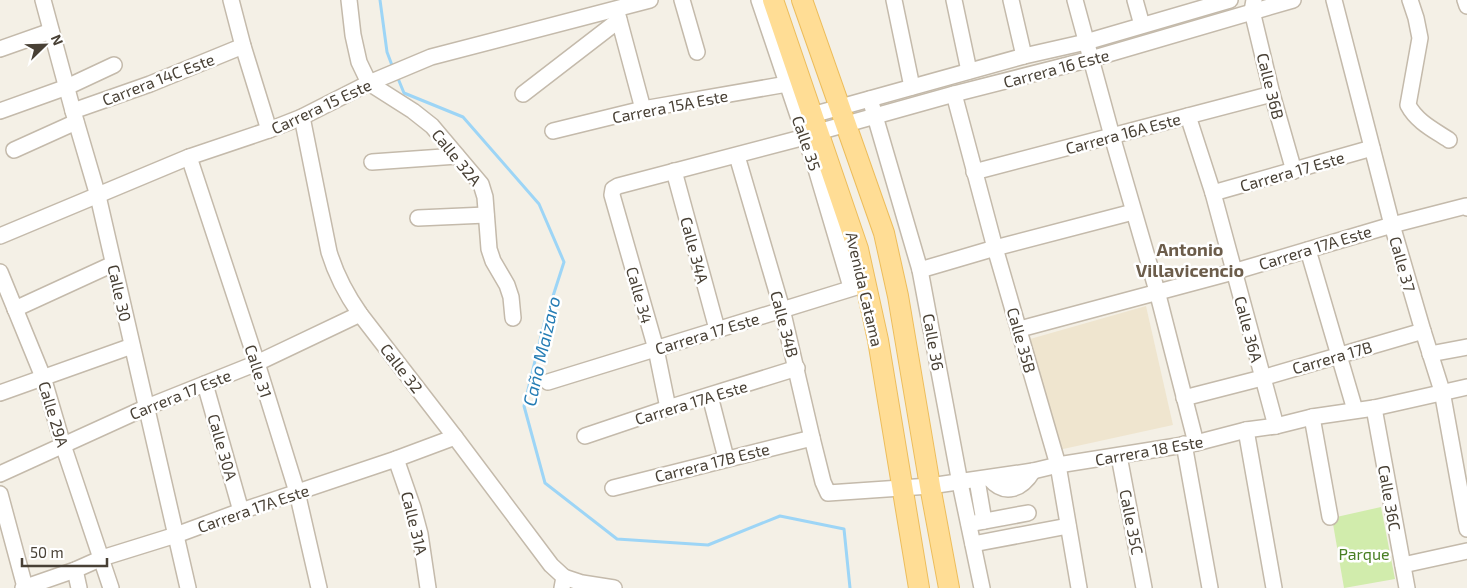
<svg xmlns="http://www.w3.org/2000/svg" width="1467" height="588" viewBox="0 0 1467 588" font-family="'Exo 2',sans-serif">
  <rect width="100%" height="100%" fill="#f4f0e6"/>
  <path fill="#efe5cf" d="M1146,306L1173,425L1054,451L1023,341Z"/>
  <path fill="#d1ecac" d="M1381,507L1395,579L1344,588L1332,518Z"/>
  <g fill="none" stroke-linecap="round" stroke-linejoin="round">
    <g stroke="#9dd5f6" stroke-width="3">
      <path d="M380,0L387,52L393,68"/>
      <path d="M397,76L404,93L463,117L539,204L564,262L544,324L524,406L545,483L617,539L708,545L780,516L844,529L850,588"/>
    </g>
    <defs>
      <g id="minor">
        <path d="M43,0L73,111L98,196L188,588"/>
        <path d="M231,0L243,46L269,130"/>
        <path d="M349,0L353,35L359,62L369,83L413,111L432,126L481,184L485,197L489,249L493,261L507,285L511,297L513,318"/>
        <path d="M682,0L697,52"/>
        <path d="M759,0L816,169L851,287"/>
        <path d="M894,0L912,87"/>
        <path d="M954,0L969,71"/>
        <path d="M1011,0L1024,56"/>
        <path d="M1075,0L1112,136L1157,291L1196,443"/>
        <path d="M1135,0L1142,25"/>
        <path d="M1254,0L1252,11L1272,94L1294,171"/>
        <path d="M1334,0L1392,225L1423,331L1442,391L1467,529"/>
        <path d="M1410,0L1416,18L1420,38L1408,105C1417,122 1434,130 1449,140"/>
        <path d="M1465,0L1467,6"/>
        <path d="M617,12L643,109"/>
        <path d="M0,49L51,31"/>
        <path d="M523,94L619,20"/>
        <path d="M954,94L995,248L1058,465L1079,588"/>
        <path d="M870,99L920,270L960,483L982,588"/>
        <path d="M0,111L67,87L114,65"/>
        <path d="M73,111L150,84L243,46"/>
        <path d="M812,115L1024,56L1086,42L1230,0"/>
        <path d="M1188,116L1213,193L1276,426"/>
        <path d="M302,117L329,252C336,275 346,294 360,314L455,437L551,565L564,577L562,588"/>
        <path d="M553,131L643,109L787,84"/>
        <path d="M818,132L954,94L1091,59L1293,0"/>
        <path d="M14,150L76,122"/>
        <path d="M737,156L782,309L812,438L823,482L828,493L930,486L1033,471L1058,465L1196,443L1246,430L1276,426L1312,417L1374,408L1467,387"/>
        <path d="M189,157L257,363L297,492L319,588"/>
        <path d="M372,162L457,156"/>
        <path d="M674,171L717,329"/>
        <path d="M974,172L1272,94"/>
        <path d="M1213,193L1372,148"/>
        <path d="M418,218L486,215"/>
        <path d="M0,236L189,157L269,130L302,117L369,83L431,57L650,0"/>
        <path d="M1308,250L1355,410"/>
        <path d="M920,270L995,248L1133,212"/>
        <path d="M0,272L43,377L63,445L111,588"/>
        <path d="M15,309L113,264"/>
        <path d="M1020,329L1233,272L1392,225L1466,206L1467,208"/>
        <path d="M1430,354L1467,347"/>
        <path d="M548,382L866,284"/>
        <path d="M205,384L241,511"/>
        <path d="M0,393L132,346"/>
        <path d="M710,396L726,458"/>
        <path d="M1184,398L1262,378L1423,331"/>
        <path d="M668,408L656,349L612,195L613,189L618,186L805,137"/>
        <path d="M1374,408L1407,588"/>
        <path d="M1312,417L1330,517"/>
        <path d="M1246,430L1274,588"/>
        <path d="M585,436L668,408L797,368"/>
        <path d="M1184,444L1210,588"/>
        <path d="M1119,456L1144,588"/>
        <path d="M396,459L413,508L420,534L428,588"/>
        <path d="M0,474L147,407L257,363L360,314"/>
        <path d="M989,478C1005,497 1022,489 1033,471"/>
        <path d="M977,480L984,521"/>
        <path d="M613,488L812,438"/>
        <path d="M0,494L25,587"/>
        <path d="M969,524L1028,513"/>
        <path d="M973,544L1068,526"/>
        <path d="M1403,565L1467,551"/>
        <path d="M75,570L79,588"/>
        <path d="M564,577L582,583L614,588"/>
        <path d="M23,588L75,570L102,558L176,535L241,511L396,459L455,437"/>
      </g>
      <g id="major">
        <path d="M773,0L858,249L878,340L919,588"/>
        <path d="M802,0L884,233L898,296L930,486L949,588"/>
      </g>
    </defs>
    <use href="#minor" stroke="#c4baab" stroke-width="18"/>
    <use href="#major" stroke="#edbd5b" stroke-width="22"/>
    <use href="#minor" stroke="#fff" stroke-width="15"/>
    <use href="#major" stroke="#ffdd95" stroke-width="20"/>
  </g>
  <g text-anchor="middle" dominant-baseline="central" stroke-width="5" stroke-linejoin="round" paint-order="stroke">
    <g font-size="16" fill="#484035" stroke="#fff">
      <text transform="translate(1056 68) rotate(-15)">Carrera 16 Este</text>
      <text transform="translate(158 79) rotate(-21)">Carrera 14C Este</text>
      <text transform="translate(1271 86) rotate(76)">Calle 36B</text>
      <text transform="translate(321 106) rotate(-25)">Carrera 15 Este</text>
      <text transform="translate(670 106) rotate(-11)">Carrera 15A Este</text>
      <text transform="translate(1123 133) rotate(-15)">Carrera 16A Este</text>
      <text transform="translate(807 143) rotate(71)">Calle 35</text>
      <text transform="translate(457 157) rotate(51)">Calle 32A</text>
      <text transform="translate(1292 171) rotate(-16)">Carrera 17 Este</text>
      <text transform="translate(1315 247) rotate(-17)">Carrera 17A Este</text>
      <text transform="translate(695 250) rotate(75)">Calle 34A</text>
      <text transform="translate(1403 264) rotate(74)">Calle 37</text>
      <text transform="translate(865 289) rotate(77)">Avenida Catama</text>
      <text transform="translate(120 293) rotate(77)">Calle 30</text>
      <text transform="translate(640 295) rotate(74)">Calle 34</text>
      <text transform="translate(785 324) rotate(75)">Calle 34B</text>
      <text transform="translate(1249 329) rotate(75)">Calle 36A</text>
      <text transform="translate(707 333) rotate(-17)">Carrera 17 Este</text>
      <text transform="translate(1022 340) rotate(74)">Calle 35B</text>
      <text transform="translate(934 342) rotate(80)">Calle 36</text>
      <text transform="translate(1332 357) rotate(-16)">Carrera 17B</text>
      <text transform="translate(402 368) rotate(52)">Calle 32</text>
      <text transform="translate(259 371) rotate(72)">Calle 31</text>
      <text transform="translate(180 394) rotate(-22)">Carrera 17 Este</text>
      <text transform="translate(691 402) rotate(-17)">Carrera 17A Este</text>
      <text transform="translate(54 414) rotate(73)">Calle 29A</text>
      <text transform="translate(223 447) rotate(74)">Calle 30A</text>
      <text transform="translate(1149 450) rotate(-10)">Carrera 18 Este</text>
      <text transform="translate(712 462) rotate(-14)">Carrera 17B Este</text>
      <text transform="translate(1390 498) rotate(80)">Calle 36C</text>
      <text transform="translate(253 508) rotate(-19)">Carrera 17A Este</text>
      <text transform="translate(1132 522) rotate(79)">Calle 35C</text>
      <text transform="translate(415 523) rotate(76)">Calle 31A</text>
    </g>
    <g font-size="16" fill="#497f23" stroke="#fff">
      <text x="1364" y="553">Parque</text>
    </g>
    <g font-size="18" font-weight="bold" fill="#6c5d4b" stroke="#fff">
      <text x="1190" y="249">Antonio<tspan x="1190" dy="21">Villavicencio</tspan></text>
    </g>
    <g font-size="18" font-style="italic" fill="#247cb4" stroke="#fff">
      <text transform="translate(541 351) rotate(-77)">Caño Maizaro</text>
    </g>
  </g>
  <g transform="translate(45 45) rotate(67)" stroke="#ffffff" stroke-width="4" paint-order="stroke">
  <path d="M0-4L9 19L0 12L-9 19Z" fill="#484035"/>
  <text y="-8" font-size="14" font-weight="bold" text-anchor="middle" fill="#484035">N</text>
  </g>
  <path d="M22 558v8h85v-8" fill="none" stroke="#484035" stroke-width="2.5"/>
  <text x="30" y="558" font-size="15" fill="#484035" stroke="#ffffff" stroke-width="4" paint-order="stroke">50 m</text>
</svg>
